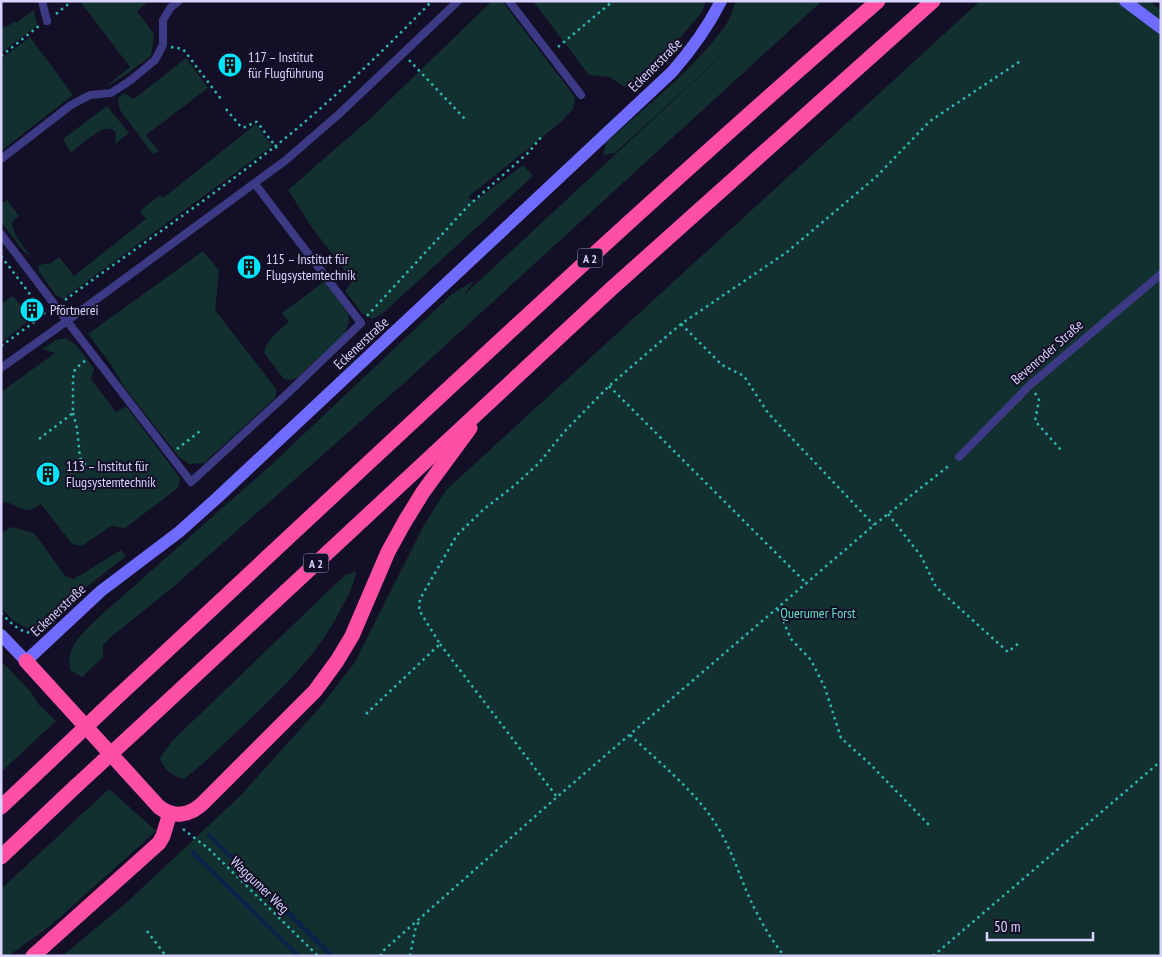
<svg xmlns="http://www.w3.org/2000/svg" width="1162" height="957" viewBox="0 0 1162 957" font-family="'PT Sans Narrow',sans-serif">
  <rect width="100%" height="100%" fill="#130f26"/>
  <g fill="#12302f">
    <path d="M80,1H149L137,11L154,34L151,56L121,78L105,87L130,67Z"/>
    <path d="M492,1H502L575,97L573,109L561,122L468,197L474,202L523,165L533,176L382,314L373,319L362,313L345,291L353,281L313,229L288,190L372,117Z"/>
    <path d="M533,1H706L702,12L653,69L625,87L610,77L589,75Z"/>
    <path d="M736,1H822L403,384L173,587L111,637L103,645V657L82,677L70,670C66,645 84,632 100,616L271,465L452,294L474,281L465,294L744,35L615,153L603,155L606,143C647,105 695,69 727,23C731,17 733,8 736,1Z"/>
    <path d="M980,1H1150L1161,10V956H62L125,904L241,795L322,705L355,662L424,525L446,490Z"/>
    <path d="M34,10L37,26L1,53V28L5,26L6,27L15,21L16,23Z"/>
    <path d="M30,37L73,95L1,151V59Z"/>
    <path d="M186,58L208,88L146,135L159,151L153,154L120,110L118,100L120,96L124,93L134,99Z"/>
    <path d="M107,106L129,133L115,144C115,141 117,135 115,132C107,119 79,147 71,153L63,139Z"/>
    <path d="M256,124L272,146L63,299L56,295L39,272V265L51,263L59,257L74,276L146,219L140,211L160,195L163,198Z"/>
    <path d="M7,200L19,216L12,222C12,232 23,248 31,255L24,252L1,222V204Z"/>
    <path d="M203,251L219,270L215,310L277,390L275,398L204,463L189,464L179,457L124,387L112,366L88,334Z"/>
    <path d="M325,281L348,313L349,321L345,333L297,378L290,380L284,379L264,353C266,340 279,330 289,322L282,313Z"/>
    <path d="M13,296L31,319L1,343V304Z"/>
    <path d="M66,338L76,345L94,368L91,379L116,412L126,406L180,478L178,488L125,528L111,526L82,546L72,544L41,504C38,506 34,509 30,510C22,512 12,501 1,502V392L55,353L42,349L56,340Z"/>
    <path d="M12,527L34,533L65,576L74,579L121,550L126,556L84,589L57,614L39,626L26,628L14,621L1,608V533Z"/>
    <path d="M356,571C354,586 348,596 341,609C318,654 285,686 249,720C228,740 207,761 184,779C171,775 165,771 160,758L172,741L344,576Z"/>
    <path d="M1,661L31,692L38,704L56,721L1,772Z"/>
    <path d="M109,789L156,831L50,926L8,956H1V889Z"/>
  </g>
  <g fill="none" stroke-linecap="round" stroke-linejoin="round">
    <g stroke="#0c2248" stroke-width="4.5">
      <path d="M209,835L332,956"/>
      <path d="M193,853L299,956"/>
    </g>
    <g stroke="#2fb8b0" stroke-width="2.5" stroke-dasharray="2.5 4" stroke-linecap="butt">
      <path d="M56,14L72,1"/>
      <path d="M171,47L183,49L221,99"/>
      <path d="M558,47L613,1"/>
      <path d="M1,56L39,26"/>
      <path d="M409,60L465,119"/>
      <path d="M226,109L241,127H247L254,122H257L279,151"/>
      <path d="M1,256L45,314"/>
      <path d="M65,300C141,244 221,191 294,131C342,91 388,46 432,1"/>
      <path d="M367,316L468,206L529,152L542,136"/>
      <path d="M681,324L722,365L744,376L768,413L874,525"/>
      <path d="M1,346L37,320"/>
      <path d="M609,386L807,584"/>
      <path d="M1035,393L1039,400L1035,421L1061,450"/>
      <path d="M73,413L77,428L80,458L87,467"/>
      <path d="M39,439L73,413V378L75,369L86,360"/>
      <path d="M177,449L200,431"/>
      <path d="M888,514L921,556L936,587L1008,652L1019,643"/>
      <path d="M778,609L791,639L811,660L825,688L841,738L870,764L929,825"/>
      <path d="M1,613C11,623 23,637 38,631"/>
      <path d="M440,644L557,797"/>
      <path d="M366,714L440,644L419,610L420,599L457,535L484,509L514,486L539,463L564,432L609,386L681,324L787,252L876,177L930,121L1022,60"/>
      <path d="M630,735C658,761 689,786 711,817C733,847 741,885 759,917C766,931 775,944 784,956"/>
      <path d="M183,829L209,849L318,956"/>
      <path d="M147,931L166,956"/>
      <path d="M380,956L384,950L557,797L874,525L951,464"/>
      <path d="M410,956L415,930L420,919"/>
      <path d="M933,956L1161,761"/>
    </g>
    <g stroke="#3d3a85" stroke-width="8">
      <path d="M42,1L47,21"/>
      <path d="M509,1L581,95"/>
      <path d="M1,159L71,105L90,95L111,93L131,80L155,60L163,45V20L171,7L179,1"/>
      <path d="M255,184L361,323L288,393L191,482L67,321L286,160L339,114L458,1"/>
      <path d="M1,234L67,321L1,368"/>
      <path d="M959,457L1030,385L1161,274"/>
    </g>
    <g stroke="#6f6bff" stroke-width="12">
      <path d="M1125,1L1161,28"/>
      <path d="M1,635L26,661L101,591L179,532L217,498L672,72C692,49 707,29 721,1"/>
    </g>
    <g stroke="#ff4fa3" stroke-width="15">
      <path d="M26,661L159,807C173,818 190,816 203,803L315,691L337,661L352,636L388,552L404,523L423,492L470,428"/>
      <path d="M114,700C367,465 617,227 878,1"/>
      <path d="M140,727L611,289L933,1"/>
      <path d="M1,807L51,760"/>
      <path d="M1,857L76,786"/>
      <path d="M33,956L159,843L163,836L170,813"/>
    </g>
    <g stroke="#ff4fa3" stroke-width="15">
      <path d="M51,760L114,700"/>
      <path d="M76,786L140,727"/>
    </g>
  </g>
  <defs>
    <symbol id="building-disc" viewBox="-11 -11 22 22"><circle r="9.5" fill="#00e5ff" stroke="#130f26"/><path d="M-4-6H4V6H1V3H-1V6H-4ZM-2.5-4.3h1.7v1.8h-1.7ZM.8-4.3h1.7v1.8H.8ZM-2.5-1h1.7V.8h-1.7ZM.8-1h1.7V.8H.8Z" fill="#111"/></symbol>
  </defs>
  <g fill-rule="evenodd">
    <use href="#building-disc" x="216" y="51" width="28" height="28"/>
    <use href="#building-disc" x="235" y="253" width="28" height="28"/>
    <use href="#building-disc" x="18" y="296" width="28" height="28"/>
    <use href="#building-disc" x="34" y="460" width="28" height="28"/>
  </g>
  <g text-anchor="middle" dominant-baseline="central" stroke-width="4" stroke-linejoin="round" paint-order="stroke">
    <g fill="#130f26" stroke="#9e99be" stroke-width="1">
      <rect x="577.5" y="248.5" width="25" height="19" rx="4"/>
      <rect x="303.5" y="553.5" width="25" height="19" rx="4"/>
    </g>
    <g font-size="12" font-weight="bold" fill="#d9d4ff">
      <text x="590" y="258">A 2</text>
      <text x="316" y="563">A 2</text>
    </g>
    <g font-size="14" fill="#d9d4ff" stroke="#130f26" text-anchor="start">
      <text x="248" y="57">117 – Institut<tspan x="248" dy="16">für Flugführung</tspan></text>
      <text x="266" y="259">115 – Institut für<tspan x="266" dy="16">Flugsystemtechnik</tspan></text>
      <text x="50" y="310">Pförtnerei</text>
      <text x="66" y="466">113 – Institut für<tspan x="66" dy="16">Flugsystemtechnik</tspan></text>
    </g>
    <g font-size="14" fill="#d9d4ff" stroke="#130f26">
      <text transform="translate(655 65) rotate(-45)">Eckenerstraße</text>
      <text transform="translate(361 343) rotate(-43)">Eckenerstraße</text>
      <text transform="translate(1047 352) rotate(-41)">Bevenroder Straße</text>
      <text transform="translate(58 610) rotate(-43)">Eckenerstraße</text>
      <text transform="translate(260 885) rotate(44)">Waggumer Weg</text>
    </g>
    <g font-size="14" fill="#5fe0c0" stroke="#130f26">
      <text x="818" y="613">Querumer Forst</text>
    </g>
  </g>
  <rect width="1162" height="957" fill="none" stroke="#d9d4ff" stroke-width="5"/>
  <path d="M987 932v8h106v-8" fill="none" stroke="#d9d4ff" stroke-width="2.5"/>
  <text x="994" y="932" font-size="15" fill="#d9d4ff" stroke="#130f26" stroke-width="4" paint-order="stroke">50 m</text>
</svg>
